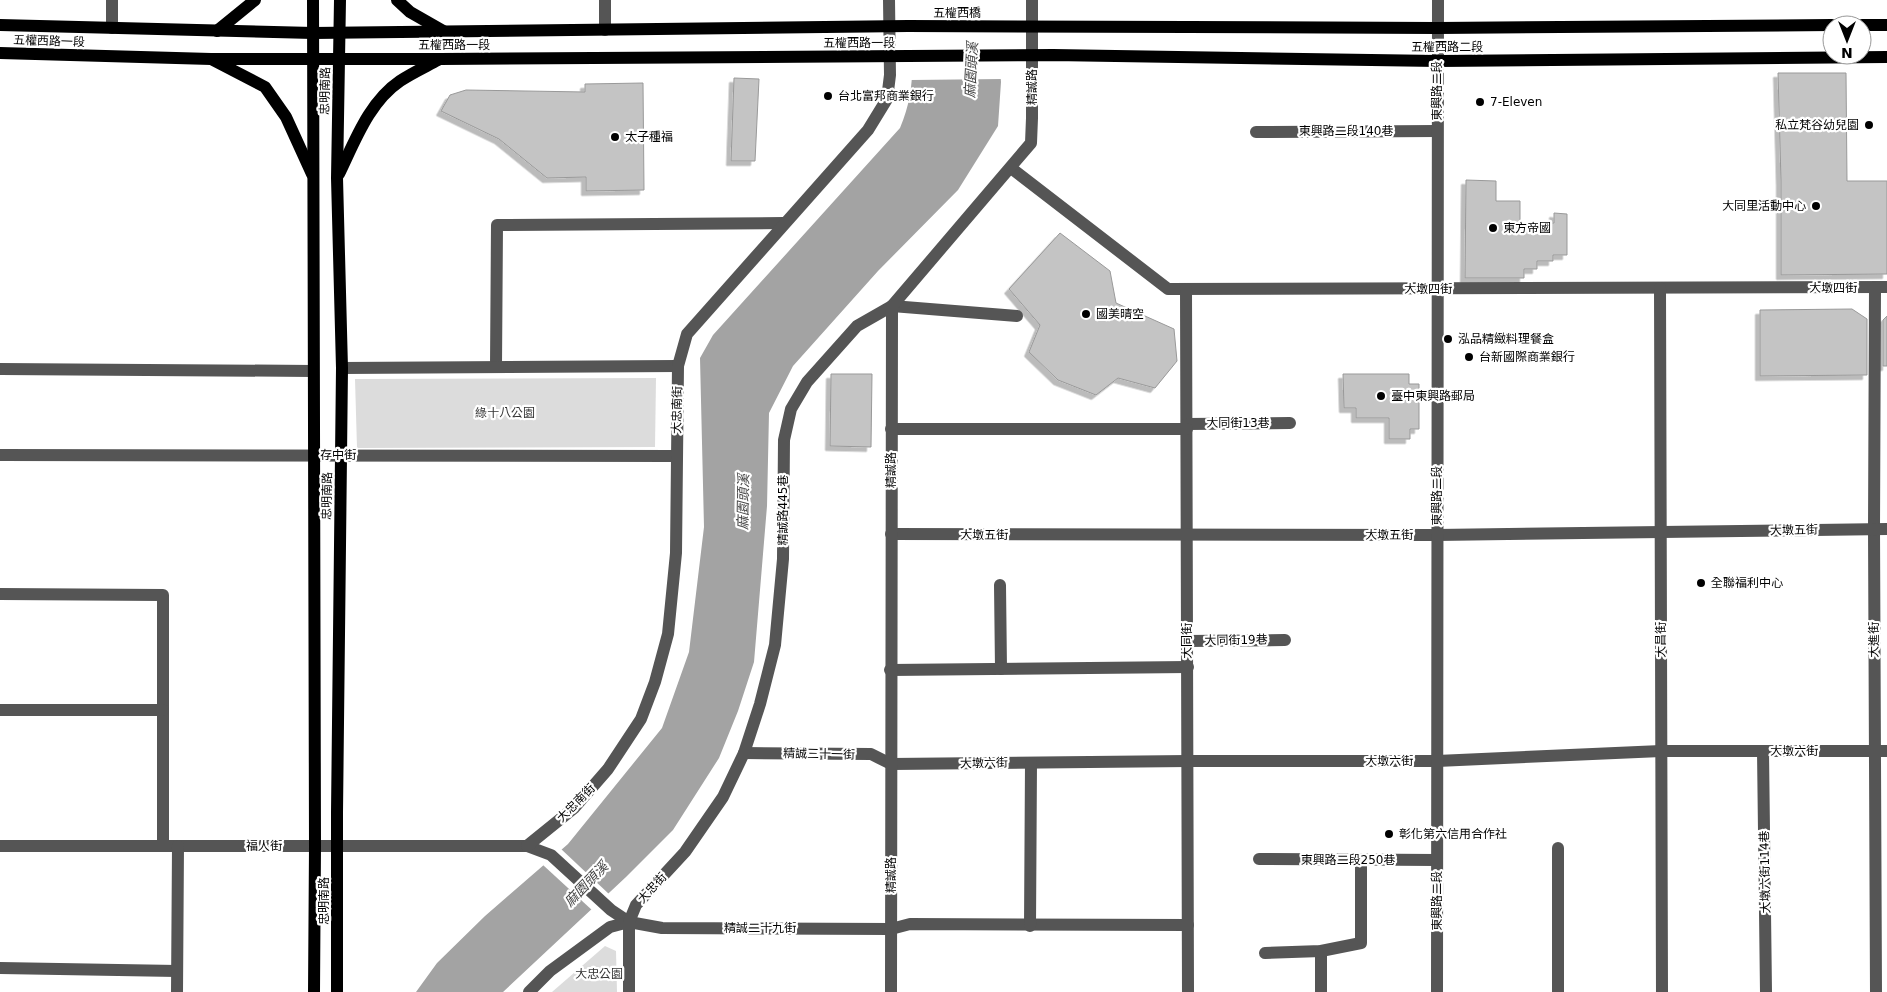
<svg xmlns="http://www.w3.org/2000/svg" width="1887" height="992" viewBox="0 0 1887 992" font-family="'DejaVu Sans','Noto Sans TC',sans-serif">
  <defs>
    <filter id="shadow"><feDropShadow dx="-4.5" dy="4.5" stdDeviation="0" flood-color="#0004"/></filter>
  </defs>
  <rect width="100%" height="100%" fill="#fff"/>
  <g fill="#dcdcdc">
    <path d="M656,378L655,447L357,448L355,379Z"/>
    <path d="M605,946L616,951L617,992H552Z"/>
  </g>
  <path fill="#a3a3a3" d="M997,32L1001,82L998,126L958,190L878,271L793,366L769,413L767,506L754,662L738,711L719,758L673,830L626,877L503,992H416L437,963L485,916L568,844L662,728L689,652L704,527L700,358L713,335L900,128C911,102 913,81 912,53Z"/>
  <g fill="#fff">
    <path d="M910,0H998L1003,79L911,80Z"/>
    <path d="M560,848L610,895L593,911L543,865Z"/>
  </g>
  <g fill="#c4c4c4" stroke="#999" filter="url(#shadow)">
    <path d="M1778,73H1846L1847,181H1887V274L1781,275V181Z"/>
    <path d="M734,78L759,79L755,161H731Z"/>
    <path d="M643,83L644,190L586,191V177L547,178L499,139L441,111L450,95L466,90L585,92V84Z"/>
    <path d="M1466,180L1496,181V201H1520V223H1554V213L1567,214V255H1553V261H1537V269H1524V278H1465Z"/>
    <path d="M1060,233L1110,271L1116,303L1174,329L1177,361L1155,388L1118,378L1096,395L1058,380L1029,352L1040,325L1009,289Z"/>
    <path d="M1852,309L1867,319V375L1760,376V310Z"/>
    <path d="M1887,316V366H1883V320Z"/>
    <path d="M831,374H872L871,447L830,446Z"/>
    <path d="M1343,374H1409V384H1419V429H1410V439H1389V418H1356V408H1344Z"/>
  </g>
  <g fill="none" stroke-linecap="round" stroke-linejoin="round">
    <g stroke="#555" stroke-width="12">
      <path d="M605,0V30"/>
      <path d="M112,28V0"/>
      <path d="M1256,132L1437,131"/>
      <path d="M1011,168L1168,289L1887,287"/>
      <path d="M1660,288L1662,992"/>
      <path d="M1875,288L1874,529L1876,992"/>
      <path d="M1186,289L1188,992"/>
      <path d="M892,306L1017,316"/>
      <path d="M496,366L497,225L784,223"/>
      <path d="M342,368L678,366"/>
      <path d="M0,369L313,371"/>
      <path d="M1187,424L1290,423"/>
      <path d="M891,429H1187"/>
      <path d="M0,455L676,456"/>
      <path d="M891,534L1437,535L1887,529"/>
      <path d="M1000,585L1001,669"/>
      <path d="M0,594L163,595V846"/>
      <path d="M1187,641L1285,640"/>
      <path d="M890,670L1188,667"/>
      <path d="M0,710H163"/>
      <path d="M1763,751L1766,992"/>
      <path d="M744,753L871,754L891,764L1188,761H1437L1661,751H1887"/>
      <path d="M0,846H527L551,855L611,910L629,922L662,928L891,929L910,924L1188,925"/>
      <path d="M527,846L574,808L608,769L641,719L655,682L668,634L676,553L678,366L687,334L868,130L887,99L890,75L889,0"/>
      <path d="M1558,848V992"/>
      <path d="M1259,859L1437,860"/>
      <path d="M1030,926L1031,763"/>
      <path d="M1321,951V992"/>
      <path d="M1265,953L1321,951L1361,943V860"/>
      <path d="M0,968L177,971"/>
      <path d="M177,992L178,846"/>
      <path d="M529,992L550,971L610,927L629,922"/>
      <path d="M629,992V922L636,905L685,852L723,797L744,753L760,704L775,645L783,559L784,440L791,409L807,382L857,326L892,306"/>
      <path d="M891,992L892,306L1031,143L1032,118V0"/>
      <path d="M1437,992L1438,0"/>
    </g>
    <g stroke="#000" stroke-width="12">
      <path d="M313,0L315,846L314,992"/>
      <path d="M397,0L410,12L445,32"/>
      <path d="M0,25L313,33L908,26L1438,28L1832,25"/>
      <path d="M1862,25H1887"/>
      <path d="M217,31L255,0"/>
      <path d="M0,53L211,59H440L1053,55L1438,61L1887,57"/>
      <path d="M213,60L265,87L286,117L312,174"/>
      <path d="M339,174C355,141 369,102 400,81C412,73 425,67 438,60"/>
      <path d="M337,992V812L342,368L337,178L340,0"/>
    </g>
  </g>
  <g fill="#000" stroke="#fff" stroke-width="2">
    <circle cx="828" cy="96" r="5"/>
    <circle cx="1480" cy="102" r="5"/>
    <circle cx="1869" cy="125" r="5"/>
    <circle cx="615" cy="137" r="5"/>
    <circle cx="1816" cy="206" r="5"/>
    <circle cx="1493" cy="228" r="5"/>
    <circle cx="1086" cy="314" r="5"/>
    <circle cx="1448" cy="339" r="5"/>
    <circle cx="1469" cy="357" r="5"/>
    <circle cx="1381" cy="396" r="5"/>
    <circle cx="1701" cy="583" r="5"/>
    <circle cx="1389" cy="834" r="5"/>
  </g>
  <g text-anchor="middle" dominant-baseline="central" stroke-width="4.5" stroke-linejoin="round" paint-order="stroke">
    <g font-size="12" fill="#000" stroke="#fff">
      <text x="957" y="13">五權西橋</text>
      <text transform="translate(49 41) rotate(2)">五權西路一段</text>
      <text x="859" y="43">五權西路一段</text>
      <text x="454" y="45">五權西路一段</text>
      <text x="1447" y="47">五權西路二段</text>
      <text transform="translate(1032 87) rotate(-90)">精誠路</text>
      <text transform="translate(325 91) rotate(-89)">忠明南路</text>
      <text transform="translate(1437 91) rotate(-90)">東興路二段</text>
      <text x="1346" y="131">東興路二段140巷</text>
      <text x="1833" y="288">大墩四街</text>
      <text x="1428" y="289">大墩四街</text>
      <text transform="translate(677 410) rotate(-89)">大忠南街</text>
      <text x="1238" y="423">大同街13巷</text>
      <text x="338" y="455">存中街</text>
      <text transform="translate(891 470) rotate(-90)">精誠路</text>
      <text transform="translate(327 496) rotate(-89)">忠明南路</text>
      <text transform="translate(1437 496) rotate(-90)">東興路二段</text>
      <text transform="translate(783 510) rotate(-90)">精誠路445巷</text>
      <text transform="translate(1794 530) rotate(-1)">大墩五街</text>
      <text x="984" y="535">大墩五街</text>
      <text x="1389" y="535">大墩五街</text>
      <text transform="translate(1236 640) rotate(-1)">大同街19巷</text>
      <text transform="translate(1661 640) rotate(-90)">大昌街</text>
      <text transform="translate(1874 640) rotate(-90)">大進街</text>
      <text transform="translate(1187 641) rotate(-90)">大同街</text>
      <text x="1794" y="751">大墩六街</text>
      <text transform="translate(819 754) rotate(1)">精誠三十一街</text>
      <text x="1389" y="761">大墩六街</text>
      <text transform="translate(984 763) rotate(-1)">大墩六街</text>
      <text transform="translate(576 803) rotate(-45)">大忠南街</text>
      <text x="264" y="846">福人街</text>
      <text x="1348" y="860">東興路二段250巷</text>
      <text transform="translate(1765 872) rotate(-91)">大墩六街114巷</text>
      <text transform="translate(891 875) rotate(-90)">精誠路</text>
      <text transform="translate(652 888) rotate(-47)">大忠街</text>
      <text transform="translate(324 901) rotate(-90)">忠明南路</text>
      <text transform="translate(1437 901) rotate(-90)">東興路二段</text>
      <text x="760" y="928">精誠二十九街</text>
    </g>
    <g font-size="12" fill="#000" stroke="#fff" text-anchor="start">
      <text x="838" y="96">台北富邦商業銀行</text>
      <text x="1490" y="102">7-Eleven</text>
      <text x="1859" y="125" text-anchor="end">私立梵谷幼兒園</text>
      <text x="625" y="137">太子種福</text>
      <text x="1806" y="206" text-anchor="end">大同里活動中心</text>
      <text x="1503" y="228">東方帝國</text>
      <text x="1096" y="314">國美晴空</text>
      <text x="1458" y="339">泓品精緻料理餐盒</text>
      <text x="1479" y="357">台新國際商業銀行</text>
      <text x="1391" y="396">臺中東興路郵局</text>
      <text x="1711" y="583">全聯福利中心</text>
      <text x="1399" y="834">彰化第六信用合作社</text>
    </g>
    <g font-size="12" fill="#333" stroke="#fff">
      <text x="505" y="413">綠十八公園</text>
      <text x="599" y="974">大忠公園</text>
    </g>
    <g font-size="14" font-style="italic" fill="#444" stroke="#fff">
      <text transform="translate(971 70) rotate(-87)">麻園頭溪</text>
      <text transform="translate(743 502) rotate(-89)">麻園頭溪</text>
      <text transform="translate(586 884) rotate(-46)">麻園頭溪</text>
    </g>
  </g>
  <g transform="translate(1847 40) rotate(180)"><circle r="24" fill="#ffffff" stroke="#999999"/>
  <path d="M0-4L9 19L0 12L-9 19Z" fill="#000000"/>
  <text y="-8" font-size="14" font-weight="bold" text-anchor="middle" fill="#000000">N</text>
  </g>
</svg>
